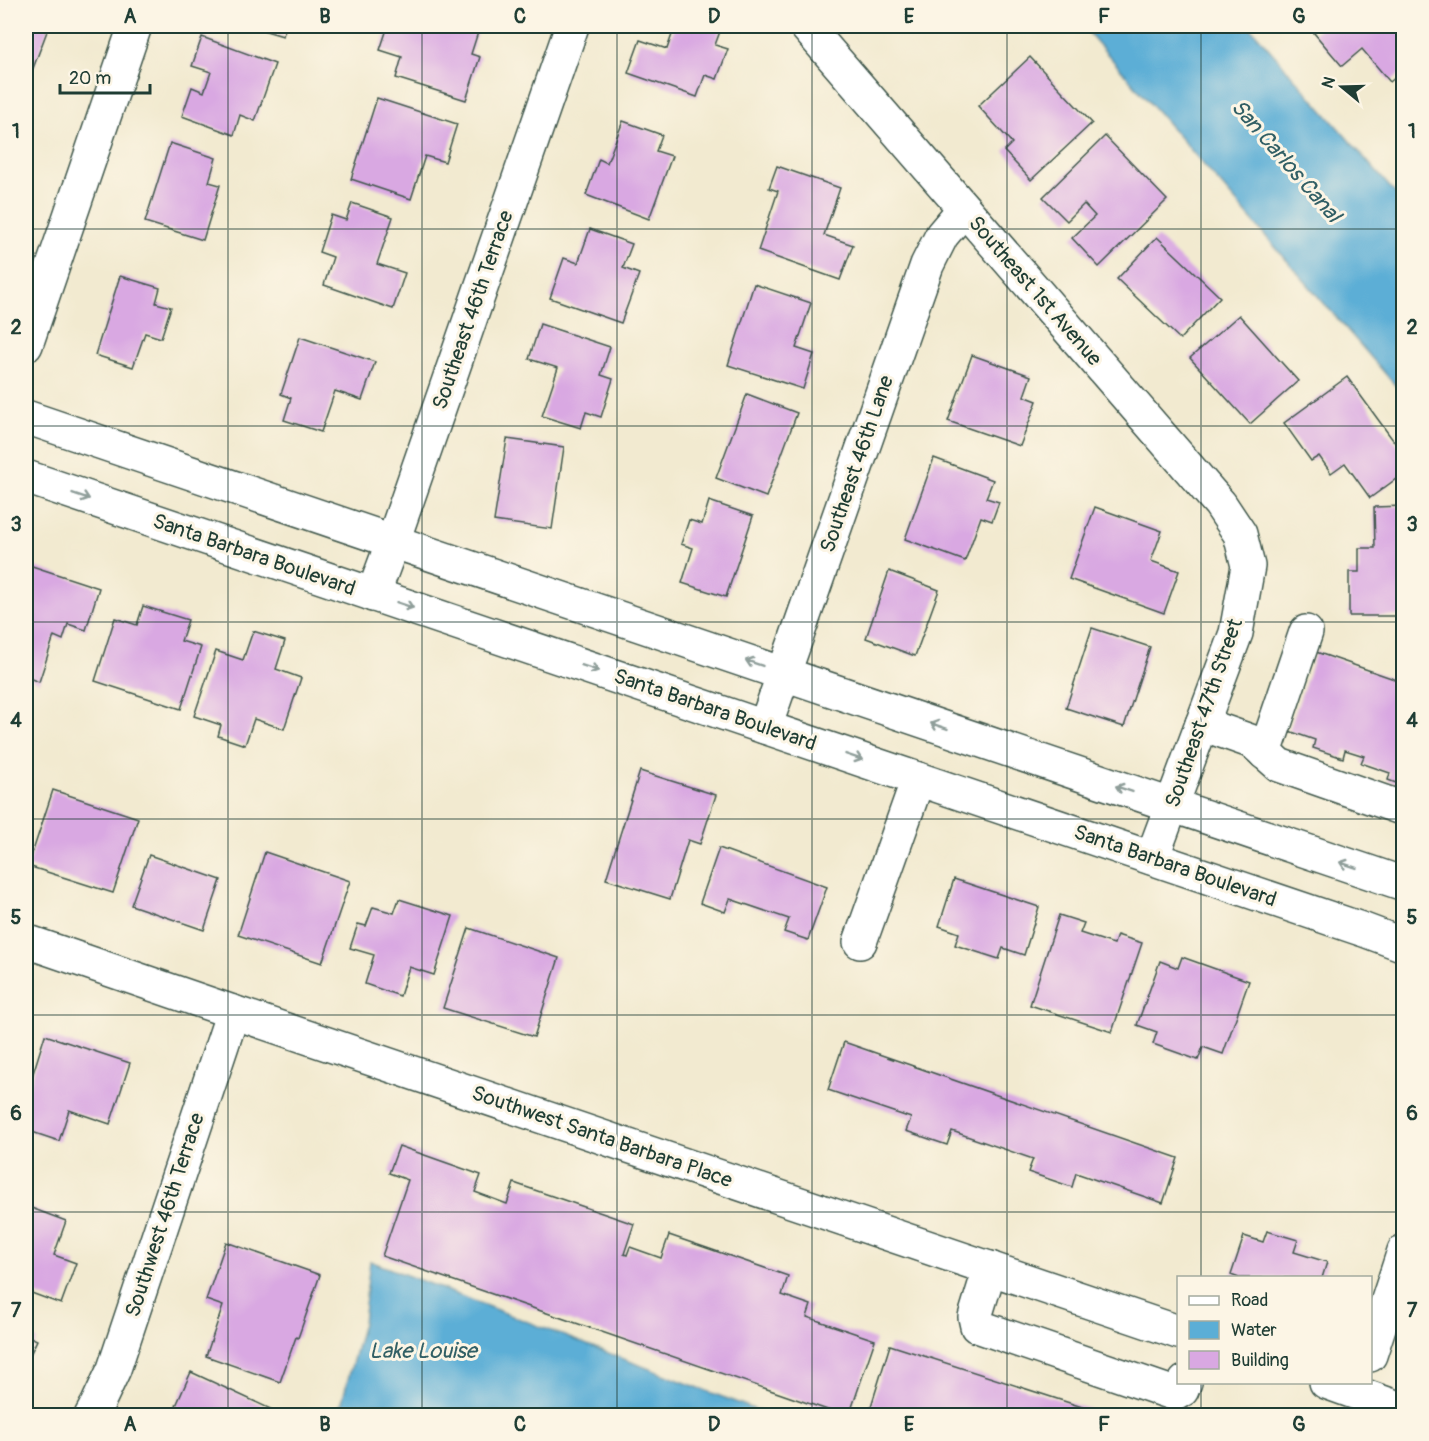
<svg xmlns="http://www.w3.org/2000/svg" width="1429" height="1441" viewBox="0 0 1429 1441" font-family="Pangolin,sans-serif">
  <rect width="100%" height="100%" fill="#fcf5e5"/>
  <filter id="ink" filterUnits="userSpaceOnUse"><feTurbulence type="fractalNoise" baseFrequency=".0167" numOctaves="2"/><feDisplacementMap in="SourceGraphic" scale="12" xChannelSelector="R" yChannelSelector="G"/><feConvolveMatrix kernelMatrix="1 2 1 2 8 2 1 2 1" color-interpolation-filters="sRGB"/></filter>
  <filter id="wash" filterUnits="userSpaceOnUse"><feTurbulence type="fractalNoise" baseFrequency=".008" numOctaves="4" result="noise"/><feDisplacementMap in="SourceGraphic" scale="24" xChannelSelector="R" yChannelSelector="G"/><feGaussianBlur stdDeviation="1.35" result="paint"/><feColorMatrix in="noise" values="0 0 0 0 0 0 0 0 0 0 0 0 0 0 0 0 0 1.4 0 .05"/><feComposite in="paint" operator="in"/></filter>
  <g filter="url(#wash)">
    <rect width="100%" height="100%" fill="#f2ead0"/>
    <g fill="#5baed6" stroke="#3d7685" stroke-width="1.5">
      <path d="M1083,26H1249L1403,202V394Z"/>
      <path d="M370,1261L769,1415H334L342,1402L363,1323Z"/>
    </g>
    <g id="blocks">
      <g fill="#d9a8e2">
        <path d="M26,26H49L32,71L26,69Z"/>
        <path d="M249,26H286L283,36Z"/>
        <path d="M388,26H480L471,54L480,57L466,100L396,78L402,57L380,50Z"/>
        <path d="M675,26H722L715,45L728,49L717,79L705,75L697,97L628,73L640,40L667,49Z"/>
        <path d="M1323,26H1404V70L1390,82L1362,49L1342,66L1314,33Z"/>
        <path d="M202,37L275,64L255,121L240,115L234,135L182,116L192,87L204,92L211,72L192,66Z"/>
        <path d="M1030,57L1092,123L1031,180L1004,151L1012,143L978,106Z"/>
        <path d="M377,98L457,124L445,162L425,156L411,199L351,179Z"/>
        <path d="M623,121L662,135L656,151L672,156L649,219L586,195L599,159L607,163Z"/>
        <path d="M1105,136L1167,200L1099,267L1072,238L1095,216L1084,204L1067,221L1043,197Z"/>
        <path d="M170,143L216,158L209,182L220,185L203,240L145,222Z"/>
        <path d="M777,166L840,188L824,235L853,245L840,280L758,251L778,191L769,188Z"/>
        <path d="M352,203L393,217L377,264L405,273L393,309L324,285L333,257L319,252L331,215L346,220Z"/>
        <path d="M590,229L632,244L623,268L639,274L621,323L550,298L564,258L578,263Z"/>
        <path d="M1157,237L1220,297L1180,339L1117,279Z"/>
        <path d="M120,276L160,288L156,303L171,307L161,338L145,333L133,367L95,355Z"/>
        <path d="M754,284L811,303L796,348L814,354L803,389L728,365Z"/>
        <path d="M1239,315L1298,381L1250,424L1190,358Z"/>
        <path d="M540,324L610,347L601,375L613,379L601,417L586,412L581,428L542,416L558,368L529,359Z"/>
        <path d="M300,337L375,362L362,400L335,391L321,432L284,420L291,398L281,394Z"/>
        <path d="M972,355L1031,376L1024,396L1037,401L1020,446L948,421Z"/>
        <path d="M1347,377L1404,455V473L1370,498L1345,463L1331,473L1319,456L1311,461L1284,423Z"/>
        <path d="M747,394L797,413L766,497L716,478Z"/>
        <path d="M507,439L564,447L552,529L494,521Z"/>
        <path d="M934,458L993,480L986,498L999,502L992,521L981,517L965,561L905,539Z"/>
        <path d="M709,501L753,516L726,597L682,583L693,548L681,544L689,520L702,524Z"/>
        <path d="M1404,506V616H1349V572H1359V548H1375L1374,507Z"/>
        <path d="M1095,507L1162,531L1151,561L1179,571L1164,613L1069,579Z"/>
        <path d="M26,564L99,588L86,630L68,624L63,640L54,636L39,682L26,677Z"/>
        <path d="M889,571L939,590L915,656L866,638Z"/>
        <path d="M143,606L188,620L181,641L201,647L181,709L95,681L115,618L137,625Z"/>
        <path d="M1092,628L1150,647L1124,727L1066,708Z"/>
        <path d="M253,631L285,641L276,669L301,678L284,729L254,719L245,745L218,736L221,725L194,716L216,651L243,660Z"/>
        <path d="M1316,652L1400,681L1398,687L1404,689V786L1388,780L1390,773L1361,763L1364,756L1345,750L1343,758L1313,748L1315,740L1289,731Z"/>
        <path d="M640,771L716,795L700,844L688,840L670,899L606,879Z"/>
        <path d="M53,790L138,818L113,893L28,866Z"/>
        <path d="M719,848L827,887L808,940L784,932L789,919L730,899L725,912L700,903Z"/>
        <path d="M265,852L350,881L322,963L238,935Z"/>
        <path d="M149,855L221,880L204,930L131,905Z"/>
        <path d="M954,879L1039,907L1024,955L1003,948L999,959L955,945L959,933L939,926Z"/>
        <path d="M399,899L453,916L434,975L409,967L400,996L365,984L374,955L350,948L358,924L366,926L373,907L394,913Z"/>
        <path d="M1059,915L1084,923L1080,933L1114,944L1117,935L1142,943L1112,1032L1030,1005Z"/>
        <path d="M469,928L559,958L534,1037L443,1008Z"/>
        <path d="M1182,957L1249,981L1223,1054L1203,1047L1198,1060L1153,1044L1157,1032L1137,1025L1160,961L1178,968Z"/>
        <path d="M45,1035L130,1063L110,1124L69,1110L59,1141L26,1130V1096Z"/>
        <path d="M844,1042L1178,1158L1163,1203L1076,1173L1072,1187L1028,1172L1033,1159L952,1131L947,1145L906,1131L911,1118L828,1090Z"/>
        <path d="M399,1146L481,1175L475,1192L507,1204L514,1183L634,1224L624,1254L627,1255L630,1247L661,1258L669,1235L788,1276L782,1295L811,1305L807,1317L875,1340L849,1416H845L382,1256L408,1180L389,1173Z"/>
        <path d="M26,1206L66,1221L54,1255L76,1263L61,1304L26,1291Z"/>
        <path d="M1267,1231L1298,1240L1294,1252L1327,1262L1322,1278H1239L1231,1275L1244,1236L1263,1242Z"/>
        <path d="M226,1242L320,1275L298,1338L296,1337L280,1382L206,1356L223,1306L206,1300Z"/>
        <path d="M26,1335L37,1340L26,1363Z"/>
        <path d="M890,1345L1107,1415V1416H868Z"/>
        <path d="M191,1372L275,1411L272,1416H192L175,1408Z"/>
      </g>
    </g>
  </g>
  <g filter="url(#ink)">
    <use href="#blocks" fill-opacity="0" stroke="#3f574b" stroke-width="1.5"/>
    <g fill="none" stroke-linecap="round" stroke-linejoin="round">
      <defs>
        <g id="minor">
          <path d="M806,26L1220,504L1240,534L1248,566L1236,633L1152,858"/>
          <path d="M26,345L135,26"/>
          <path d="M373,595L393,541L572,26"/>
          <path d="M1202,724L1253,742L1279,765L1404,809"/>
          <path d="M765,727L927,265L942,235L964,209"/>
          <path d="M1265,753L1306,632"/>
          <path d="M26,941L233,1012L1178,1332"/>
          <path d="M860,942L918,779"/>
          <path d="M990,1268L975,1317L977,1326L1175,1394L1182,1390L1185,1382"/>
          <path d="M1370,1355L1404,1251"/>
          <path d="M1326,1382L1404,1410"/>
          <path d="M91,1416L98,1403L114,1369L233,1012"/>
        </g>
        <g id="major">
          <path d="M26,417L1404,884"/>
          <path d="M26,477L1364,930L1404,945"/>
        </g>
      </defs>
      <use href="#minor" stroke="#3f574b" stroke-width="36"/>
      <use href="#major" stroke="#3f574b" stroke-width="36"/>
      <use href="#minor" stroke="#fff" stroke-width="33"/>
      <use href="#major" stroke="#fff" stroke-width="33"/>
    </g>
    <defs><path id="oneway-shaft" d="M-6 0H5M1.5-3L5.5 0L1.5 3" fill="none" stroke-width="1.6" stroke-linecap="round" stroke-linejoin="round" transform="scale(1.5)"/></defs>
    <g stroke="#8f9e9a">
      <use href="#oneway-shaft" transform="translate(81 496) rotate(19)"/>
      <use href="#oneway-shaft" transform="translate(405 605) rotate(19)"/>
      <use href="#oneway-shaft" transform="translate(754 663) rotate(-161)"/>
      <use href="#oneway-shaft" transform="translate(590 668) rotate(19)"/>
      <use href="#oneway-shaft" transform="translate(939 726) rotate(-161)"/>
      <use href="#oneway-shaft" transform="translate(854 757) rotate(19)"/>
      <use href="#oneway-shaft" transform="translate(1124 789) rotate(-161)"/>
      <use href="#oneway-shaft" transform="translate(1348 865) rotate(-161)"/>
    </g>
  </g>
  <path fill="none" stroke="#1f3d34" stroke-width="1.5" stroke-opacity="0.55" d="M228,26V1416M422,26V1416M617,26V1416M812,26V1416M1007,26V1416M1201,26V1278M26,229H1404M26,426H1404M26,622H1404M26,819H1404M26,1015H1404M26,1212H1404M1201,1382V1416"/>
  <g text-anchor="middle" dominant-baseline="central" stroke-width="6" stroke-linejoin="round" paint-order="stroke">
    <g font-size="21" fill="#1f3d34" stroke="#fcf5e5">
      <text transform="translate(1035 291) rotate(49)">Southeast 1st Avenue</text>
      <text transform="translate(473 310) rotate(-71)">Southeast 46th Terrace</text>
      <text transform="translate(857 464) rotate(-71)">Southeast 46th Lane</text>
      <text transform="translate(254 555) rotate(19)">Santa Barbara Boulevard</text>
      <text transform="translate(715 710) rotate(19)">Santa Barbara Boulevard</text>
      <text transform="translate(1204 713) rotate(-71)">Southeast 47th Street</text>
      <text transform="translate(1175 866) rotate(19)">Santa Barbara Boulevard</text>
      <text transform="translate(602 1137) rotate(19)">Southwest Santa Barbara Place</text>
      <text transform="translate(165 1215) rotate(-72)">Southwest 46th Terrace</text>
    </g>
    <g font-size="22" font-style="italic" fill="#315f65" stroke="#fcf5e5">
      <text transform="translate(1286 161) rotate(49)">San Carlos Canal</text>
      <text x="423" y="1351">Lake Louise</text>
    </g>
  </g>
  <rect width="1429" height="1441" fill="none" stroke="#fcf5e5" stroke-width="66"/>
  <rect x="1177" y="1276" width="195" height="108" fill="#fcf5e5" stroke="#a4ab9e" stroke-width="1.5"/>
  <rect x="1189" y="1296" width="30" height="9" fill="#ffffff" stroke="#a4ab9e" stroke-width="1.5"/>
  <text x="1231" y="1306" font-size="18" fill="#1f3d34">Road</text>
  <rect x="1189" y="1321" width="30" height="18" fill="#5baed6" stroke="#a4ab9e" stroke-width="1.5"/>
  <text x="1231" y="1336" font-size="18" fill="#1f3d34">Water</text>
  <rect x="1189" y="1351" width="30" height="18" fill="#d9a8e2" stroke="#a4ab9e" stroke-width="1.5"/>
  <text x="1231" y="1366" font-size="18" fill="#1f3d34">Building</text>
  <g transform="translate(1342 87) rotate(289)" stroke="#fcf5e5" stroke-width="4.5" paint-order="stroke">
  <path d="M0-4.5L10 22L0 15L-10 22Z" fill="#1f3d34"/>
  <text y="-9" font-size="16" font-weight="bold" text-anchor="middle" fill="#1f3d34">N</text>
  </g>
  <path d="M60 84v9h90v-9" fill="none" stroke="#1f3d34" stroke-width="3"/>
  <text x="69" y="84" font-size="18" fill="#1f3d34" stroke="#fcf5e5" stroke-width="4.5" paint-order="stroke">20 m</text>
  <rect x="33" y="33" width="1363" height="1375" fill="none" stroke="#1f3d34" stroke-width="2"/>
  <g font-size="20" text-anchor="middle" font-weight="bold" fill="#1f3d34">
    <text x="130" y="23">A</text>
    <text x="325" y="23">B</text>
    <text x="520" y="23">C</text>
    <text x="714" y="23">D</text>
    <text x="909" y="23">E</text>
    <text x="1104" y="23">F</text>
    <text x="1299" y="23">G</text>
    <text x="16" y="138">1</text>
    <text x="1412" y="138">1</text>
    <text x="16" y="334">2</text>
    <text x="1412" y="334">2</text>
    <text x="16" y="531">3</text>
    <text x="1412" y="531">3</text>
    <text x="16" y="727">4</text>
    <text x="1412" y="727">4</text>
    <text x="16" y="924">5</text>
    <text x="1412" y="924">5</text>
    <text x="16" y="1120">6</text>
    <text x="1412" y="1120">6</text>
    <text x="16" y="1317">7</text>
    <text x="1412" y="1317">7</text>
    <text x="130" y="1431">A</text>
    <text x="325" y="1431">B</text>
    <text x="520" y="1431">C</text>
    <text x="714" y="1431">D</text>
    <text x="909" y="1431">E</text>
    <text x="1104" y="1431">F</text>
    <text x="1299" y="1431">G</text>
  </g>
</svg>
